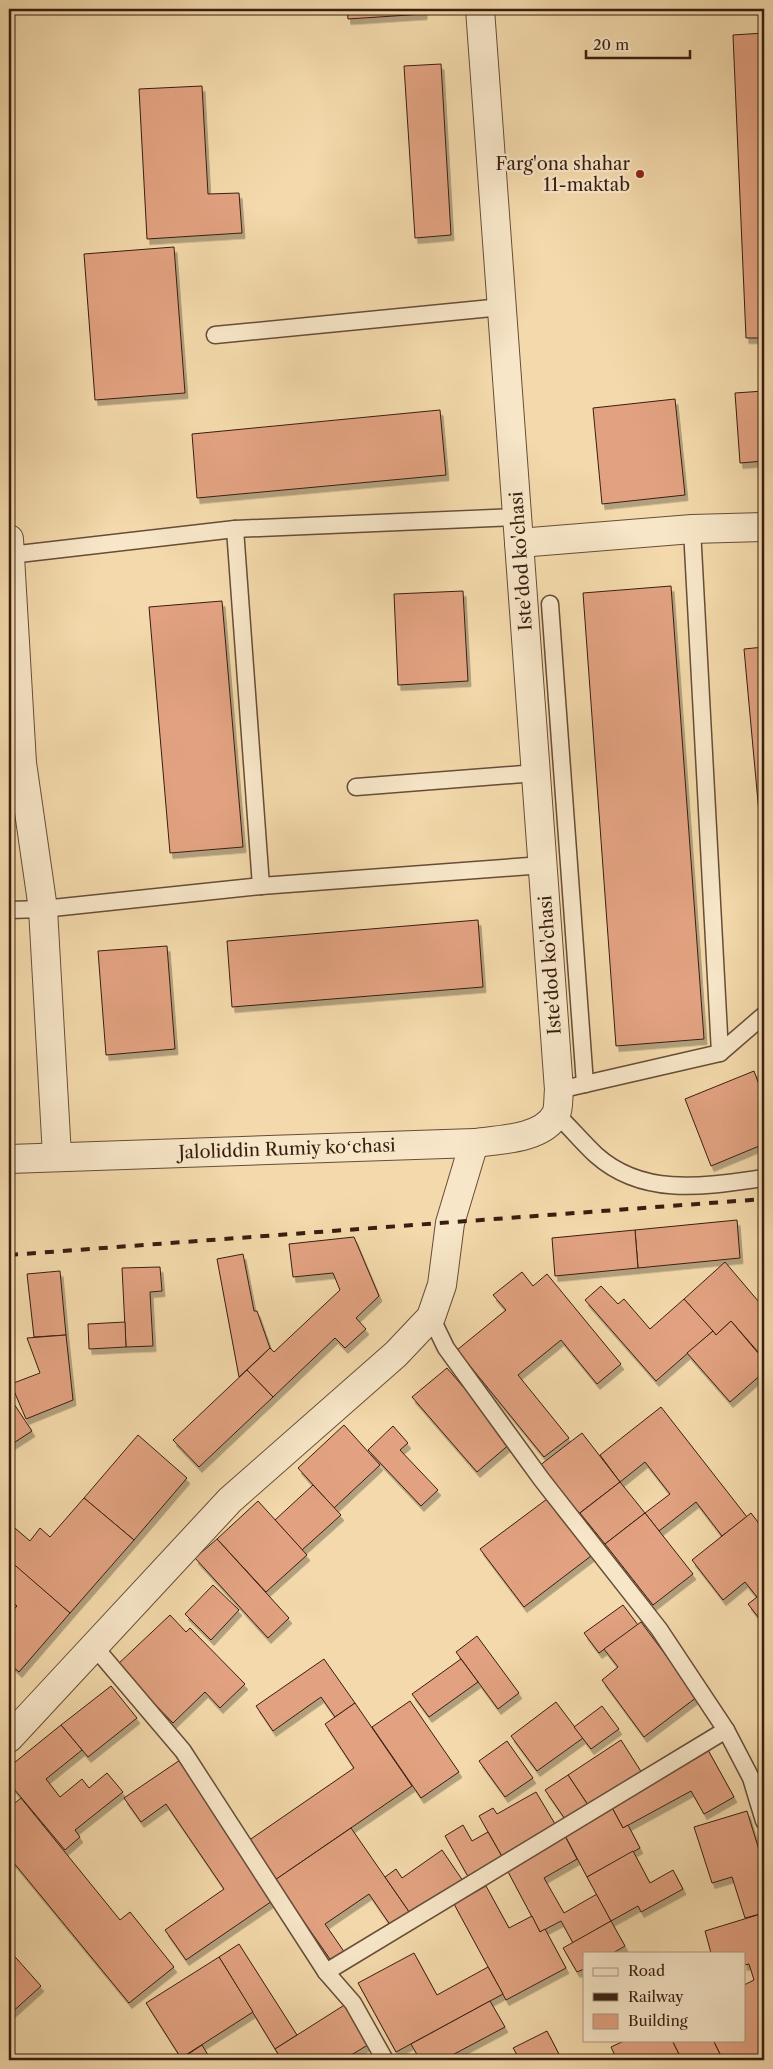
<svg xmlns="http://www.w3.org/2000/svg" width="773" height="2069" viewBox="0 0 773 2069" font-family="'Libre Caslon Text',serif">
  <defs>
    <filter id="shadow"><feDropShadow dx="3" dy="5.5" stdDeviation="0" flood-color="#0004"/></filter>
  </defs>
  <rect width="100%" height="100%" fill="#f3d9ab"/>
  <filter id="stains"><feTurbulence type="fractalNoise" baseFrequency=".004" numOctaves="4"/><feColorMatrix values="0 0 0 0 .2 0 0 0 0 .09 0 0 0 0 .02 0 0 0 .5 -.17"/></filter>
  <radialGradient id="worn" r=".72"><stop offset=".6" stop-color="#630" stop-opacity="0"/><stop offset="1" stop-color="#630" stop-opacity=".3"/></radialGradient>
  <g fill="#e2a281" stroke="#381e11" filter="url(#shadow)">
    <path d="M347,9H424V14L348,19Z"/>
    <path d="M764,33V338H746L733,35Z"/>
    <path d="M441,64L451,235L415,238L404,66Z"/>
    <path d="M202,86L208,194L239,193L242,233L147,239L139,89Z"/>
    <path d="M174,247L185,393L95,400L84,254Z"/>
    <path d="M764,391V461L740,463L735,393Z"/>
    <path d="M675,399L685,495L602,504L593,408Z"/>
    <path d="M440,410L446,475L197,498L192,434Z"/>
    <path d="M671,586L704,1039L616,1046L583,593Z"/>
    <path d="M463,591L468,681L398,685L394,594Z"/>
    <path d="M222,601L243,847L170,853L149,607Z"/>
    <path d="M764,647V824H760L744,649Z"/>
    <path d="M762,839H764V948H763Z"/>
    <path d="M478,920L483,987L232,1007L227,941Z"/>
    <path d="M167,946L175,1049L106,1055L98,951Z"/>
    <path d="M754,1071L764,1098V1144L711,1166L685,1099Z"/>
    <path d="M737,1220L740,1258L638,1268L635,1230Z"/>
    <path d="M635,1230L638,1268L555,1276L552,1238Z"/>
    <path d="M354,1237L379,1296L356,1318L366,1329L345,1348L335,1338L273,1397L247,1370L270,1348L274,1352L340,1290L333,1273L293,1277L289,1244Z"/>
    <path d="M243,1254L254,1311H257L270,1348L239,1377L217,1259Z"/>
    <path d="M725,1262L764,1308V1348L759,1353L731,1321L716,1335L684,1299Z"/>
    <path d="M160,1267L162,1291L150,1292L153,1346L126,1347L122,1268Z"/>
    <path d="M60,1271L66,1335L34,1337L27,1274Z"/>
    <path d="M522,1272L533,1286L547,1274L621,1364L597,1384L561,1340L518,1375L569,1438L544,1457L457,1350L506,1310L493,1295Z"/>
    <path d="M601,1286L618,1304L624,1299L650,1329L684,1299L713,1331L656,1381L585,1300Z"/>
    <path d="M731,1321L764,1360V1372L730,1402L687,1353L713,1331L716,1335Z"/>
    <path d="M125,1322L126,1347L89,1349L88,1324Z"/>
    <path d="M66,1335L73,1400L26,1419L11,1384L40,1373L27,1338Z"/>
    <path d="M447,1368L511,1443L477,1472L412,1397Z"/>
    <path d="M247,1370L273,1397L199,1467L173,1440Z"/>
    <path d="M12,1401L32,1431L9,1446V1403Z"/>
    <path d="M661,1407L747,1517L722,1536L696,1502L659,1531L645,1513L670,1494L645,1462L620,1482L600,1455Z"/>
    <path d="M344,1425L380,1465L334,1508L298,1468Z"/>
    <path d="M393,1426L408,1443L400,1450L438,1490L421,1506L368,1450Z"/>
    <path d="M582,1433L620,1482L577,1515L539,1466Z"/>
    <path d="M138,1435L187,1478L134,1540L84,1498Z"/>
    <path d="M620,1482L645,1513L605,1544L580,1513Z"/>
    <path d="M313,1485L341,1515L302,1550L275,1520Z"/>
    <path d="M84,1498L134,1540L70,1613L9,1561V1523L30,1541L40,1528L50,1537Z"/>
    <path d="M547,1499L591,1556L524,1607L480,1549Z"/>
    <path d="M258,1501L307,1555L266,1592L217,1539Z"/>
    <path d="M645,1513L693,1574L653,1605L605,1544Z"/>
    <path d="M751,1513L764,1530V1620L762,1622L748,1604L757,1597L745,1582L723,1600L692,1560Z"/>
    <path d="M217,1539L289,1618L268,1638L195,1558Z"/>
    <path d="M9,1560L70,1613L19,1672L9,1663V1615L17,1606L9,1599Z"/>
    <path d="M213,1585L239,1610L211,1640L185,1614Z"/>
    <path d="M623,1605L638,1625L599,1653L584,1633Z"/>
    <path d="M170,1615L186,1632L190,1628L245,1684L220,1708L205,1692L173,1723L117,1665Z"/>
    <path d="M641,1622L697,1697L644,1737L602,1680L618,1667L604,1649Z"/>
    <path d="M477,1636L519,1693L498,1709L456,1652Z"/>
    <path d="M324,1659L355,1703L335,1717L321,1697L273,1731L256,1706Z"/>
    <path d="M461,1659L478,1682L429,1717L412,1694Z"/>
    <path d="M111,1686L137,1718L88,1757L61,1725Z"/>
    <path d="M410,1701L459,1772L421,1798L372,1727Z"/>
    <path d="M556,1702L583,1738L537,1771L511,1736Z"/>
    <path d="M355,1703L412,1786L275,1880L248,1841L354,1768L325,1724Z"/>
    <path d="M602,1706L619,1729L591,1749L574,1727Z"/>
    <path d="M61,1725L82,1750L46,1779L60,1797L82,1779L89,1788L107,1773L123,1792L75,1830L80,1837L65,1850L9,1783V1767Z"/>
    <path d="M621,1740L642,1773L590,1808L568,1775Z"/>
    <path d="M507,1741L533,1778L505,1797L479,1761Z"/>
    <path d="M708,1750L734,1797L704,1814L691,1791L623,1828L610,1804Z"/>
    <path d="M180,1760L275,1899L186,1960L165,1930L224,1889L166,1804L141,1822L124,1798Z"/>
    <path d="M568,1775L590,1808L567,1822L545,1790Z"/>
    <path d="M536,1792L558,1829L504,1860L479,1816L493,1808L497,1814Z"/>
    <path d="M21,1798L120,1920L130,1912L174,1967L129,2003L9,1857V1808Z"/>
    <path d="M610,1804L623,1828L628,1825L640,1848L587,1877L562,1830Z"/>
    <path d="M747,1811L764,1866V1913L745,1918L732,1877L712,1883L694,1827Z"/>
    <path d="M463,1825L472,1841L488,1832L504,1860L470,1880L445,1836Z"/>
    <path d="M351,1828L412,1916L393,1929L369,1894L325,1924L345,1953L332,1962L275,1880Z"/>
    <path d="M565,1836L577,1859L544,1878L564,1913L597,1894L611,1921L573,1943L561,1921L540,1932L506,1868Z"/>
    <path d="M442,1850L463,1881L412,1916L385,1877L396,1869L402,1878Z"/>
    <path d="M633,1851L650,1883L673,1870L683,1889L641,1912L638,1906L611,1921L587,1877Z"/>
    <path d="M486,1886L509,1928L532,1916L540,1932L545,1929L566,1968L506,2000L454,1904Z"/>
    <path d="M764,1913V2055L754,2060H723L713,2040H744V1985L754,1980L749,1964L744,1965V1953H711L705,1931Z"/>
    <path d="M611,1921L625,1946L613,1953H584V1969L577,1972L563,1948Z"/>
    <path d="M239,1944L297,2035L275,2049L219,1957Z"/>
    <path d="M9,1950L41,1986L9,2015Z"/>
    <path d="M414,1953L437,1995L488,1967L503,1994L396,2052L358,1983Z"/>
    <path d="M219,1957L253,2012L181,2058L146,2003Z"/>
    <path d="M490,2001L505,2027L443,2060H420L411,2044Z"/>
    <path d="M346,2004L371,2043L343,2060H282L275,2049Z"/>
    <path d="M547,2031L562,2060H520L513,2048Z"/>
    <path d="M626,2040H672L682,2060H617L611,2047Z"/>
    <path d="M672,2040H713L723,2060H682Z"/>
    <path d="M202,2045L211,2060H186L184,2057Z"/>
  </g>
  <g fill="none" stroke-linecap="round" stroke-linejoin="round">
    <defs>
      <g id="service">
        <path d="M215,335L502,307"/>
        <path d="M235,529L261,886"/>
        <path d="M10,555L235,529L518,517"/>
        <path d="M550,604L585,1084"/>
        <path d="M356,787L536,773"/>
        <path d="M9,910L43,909L261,886L543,865"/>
        <path d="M720,1053L764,1015"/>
        <path d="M559,1090L720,1053L692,529"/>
        <path d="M556,1114C570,1127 582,1142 596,1155C644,1198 707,1186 764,1178"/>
        <path d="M431,1317L446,1348L542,1480L659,1629L726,1730L751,1778L764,1821"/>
        <path d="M93,1645L183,1751L326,1972L353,2003L385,2060"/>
        <path d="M326,1972L726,1730"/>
      </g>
      <g id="minor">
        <path d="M9,539L22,763L43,909L57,1156"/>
        <path d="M519,543L692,529L764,527"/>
        <path d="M9,1159L474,1143C498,1140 544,1139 556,1114C559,1108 558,1097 559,1090L480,9"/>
        <path d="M9,1738L230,1500L396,1354L431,1317L442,1285L450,1223L474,1143"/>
      </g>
    </defs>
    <use href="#service" stroke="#674d38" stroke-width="19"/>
    <use href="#minor" stroke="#674d38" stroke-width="30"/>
    <use href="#service" stroke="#f7e6c8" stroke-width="16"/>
    <use href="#minor" stroke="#f7e6c8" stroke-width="28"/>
    <path stroke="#381e11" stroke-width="4" stroke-dasharray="9 9" stroke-linecap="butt" d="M9,1255L764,1199"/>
  </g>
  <circle fill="#8f2418" stroke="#f7e6c8" stroke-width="2" cx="640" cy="174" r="5"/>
  <g text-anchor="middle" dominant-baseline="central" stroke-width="4.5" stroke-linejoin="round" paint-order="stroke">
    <g font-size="18" fill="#381e11" stroke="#f7e6c8" text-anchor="end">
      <text x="630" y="164">Farg'ona shahar<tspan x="630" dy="21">11-maktab</tspan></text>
    </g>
    <g font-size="18" fill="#381e11" stroke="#f7e6c8">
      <text transform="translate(521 561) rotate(-94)">Iste'dod ko'chasi</text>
      <text transform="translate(550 965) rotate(-94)">Iste'dod ko'chasi</text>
      <text transform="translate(287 1149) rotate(-2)">Jaloliddin Rumiy koʻchasi</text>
    </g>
  </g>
  <rect width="773" height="2069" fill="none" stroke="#f3d9ab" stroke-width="30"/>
  <rect x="10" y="10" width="753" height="2049" fill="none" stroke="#381e11" stroke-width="2.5"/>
  <rect x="15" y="15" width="743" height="2039" fill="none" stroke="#381e11"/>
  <rect x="583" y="1952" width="162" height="90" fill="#f7e6c8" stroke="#ab967f"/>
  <rect x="593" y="1968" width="25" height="8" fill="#f7e6c8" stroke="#ab967f"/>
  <text x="628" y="1976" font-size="15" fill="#381e11">Road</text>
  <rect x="593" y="1993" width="25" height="8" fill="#381e11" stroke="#ab967f"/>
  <text x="628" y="2002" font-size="15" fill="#381e11">Railway</text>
  <rect x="593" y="2014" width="25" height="15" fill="#e2a281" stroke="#ab967f"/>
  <text x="628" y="2026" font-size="15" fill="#381e11">Building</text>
  <path d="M586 50v8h104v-8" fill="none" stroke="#381e11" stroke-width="2.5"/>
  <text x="593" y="50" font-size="15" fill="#381e11" stroke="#f7e6c8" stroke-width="4" paint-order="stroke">20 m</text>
  <rect width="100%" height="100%" filter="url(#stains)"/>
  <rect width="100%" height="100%" fill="url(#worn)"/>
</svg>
